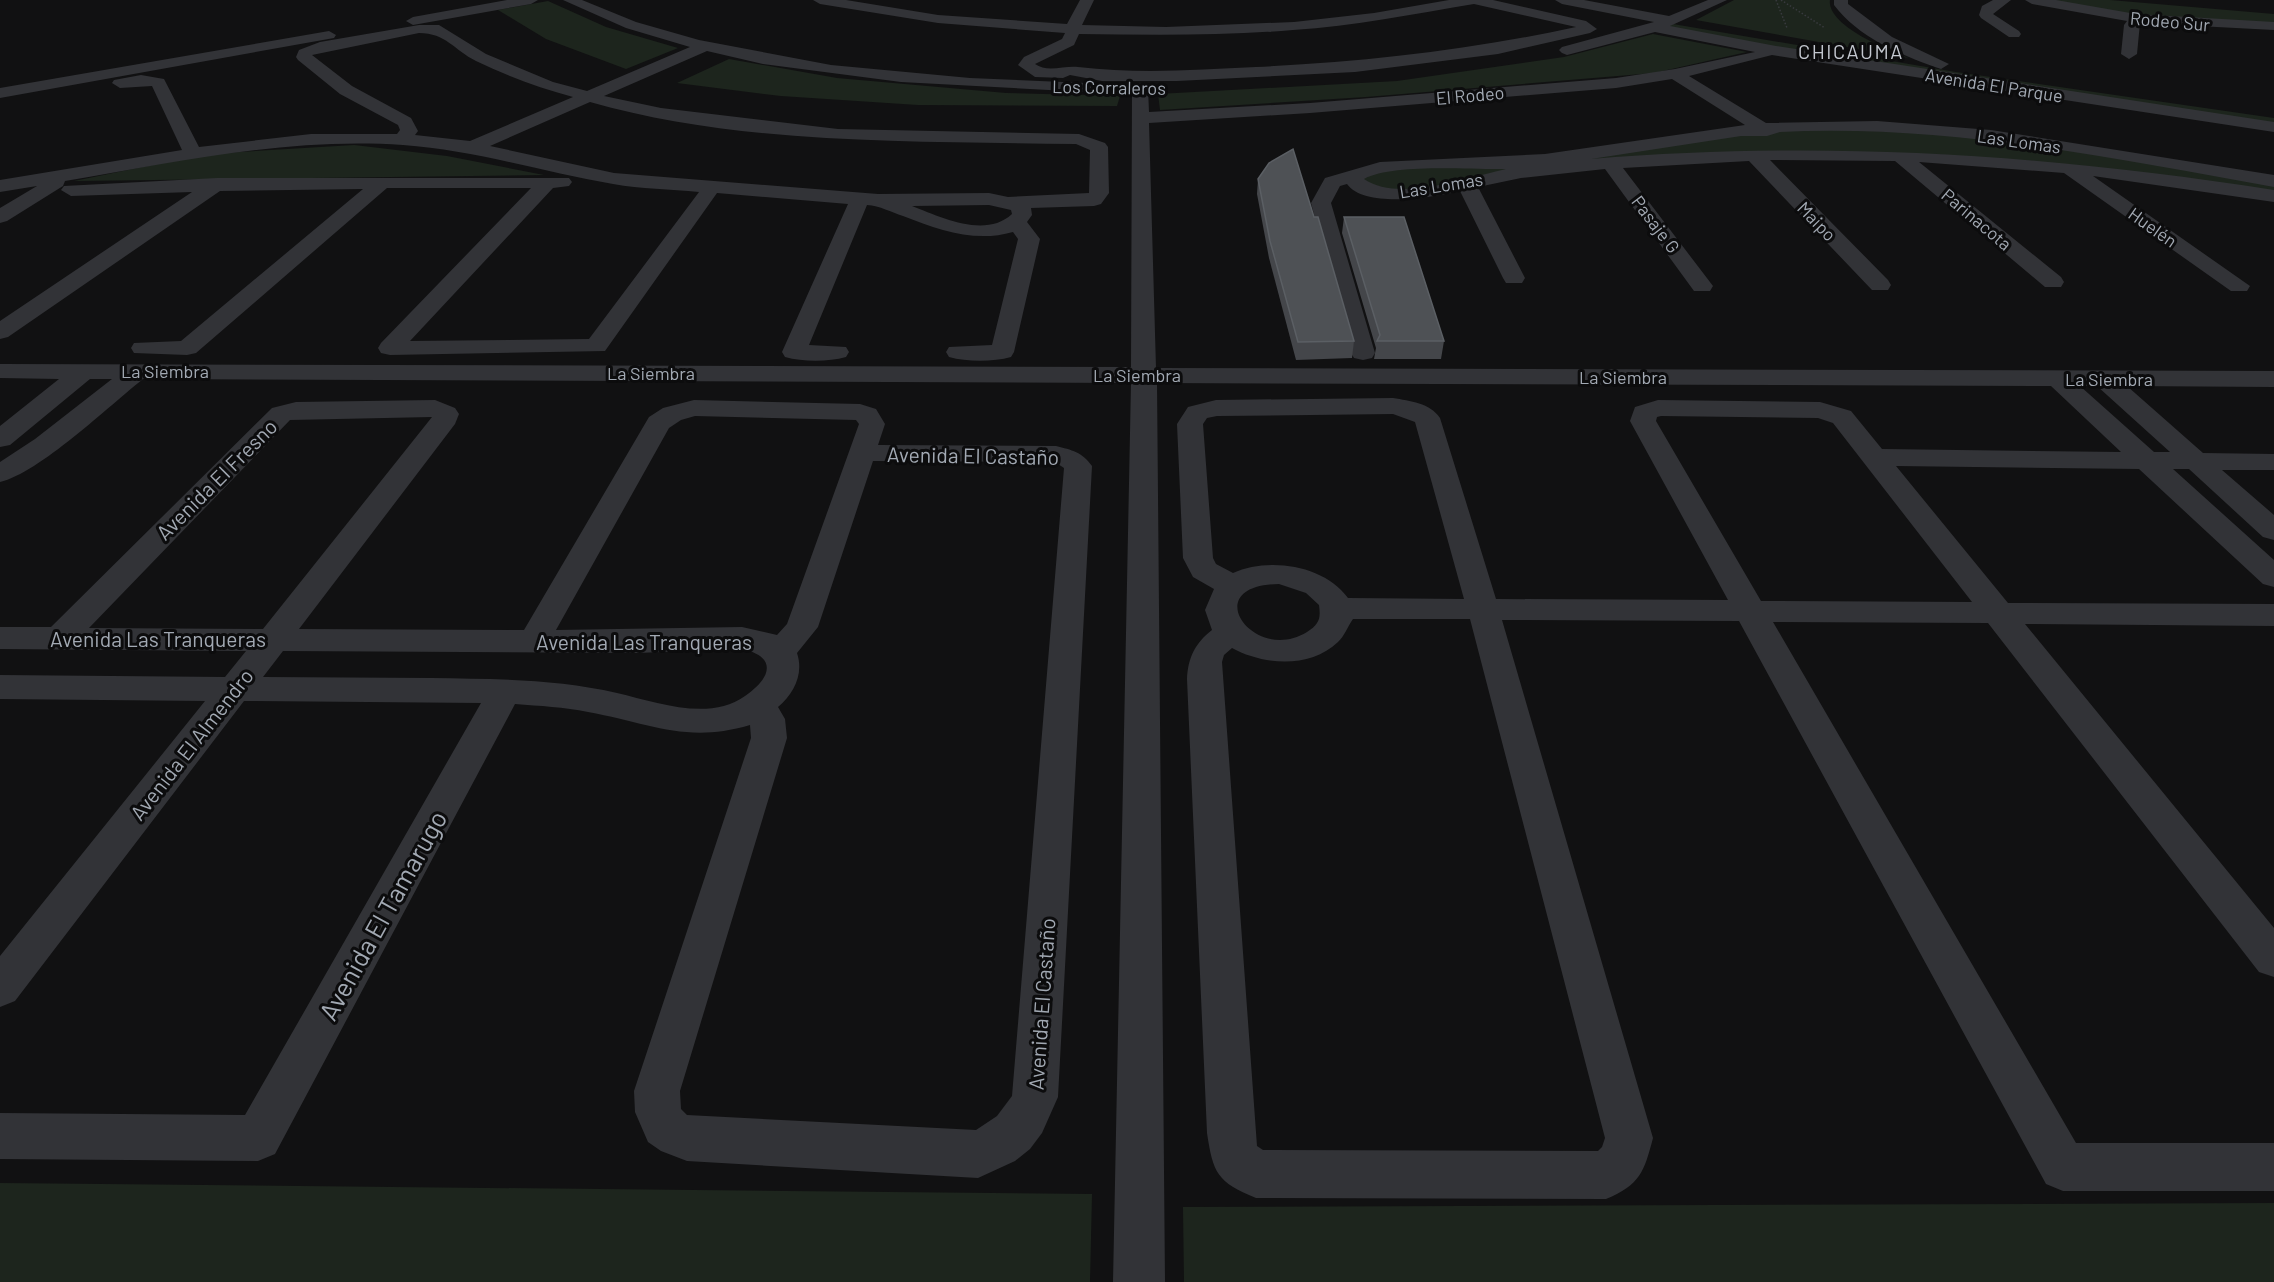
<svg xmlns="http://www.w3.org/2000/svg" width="2274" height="1282" viewBox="0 0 2274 1282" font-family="Barlow,sans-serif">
  <rect width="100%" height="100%" fill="#111112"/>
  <g fill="#1d251d">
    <path d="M1734,0H1830C1826,25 1889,51 1909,58L1696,20Z"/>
    <path d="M2039,0H2110L2274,14V25L2135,17Z"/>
    <path d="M548,1L606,27L678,48L626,69L546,39L498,10Z"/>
    <path d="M1673,24L1956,72L2274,118V125L1662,29Z"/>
    <path d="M1653,34L1747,52L1654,73L1366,97L1160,110L1158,94L1397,81L1564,57Z"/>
    <path d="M729,59L837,78L1006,93L1120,96L1117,106L918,105L781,96L677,83Z"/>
    <path d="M1823,127L1979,136L2274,183V194L2096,168L1932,154L1657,156L1418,190L1394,191L1362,182L1367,172L1392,168L1491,166L1735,132Z"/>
    <path d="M354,145L447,156L544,175L74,181L206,154Z"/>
    <path d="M0,1183L1092,1194L1090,1282H0Z"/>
    <path d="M2274,1203V1282H1184L1183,1207Z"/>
  </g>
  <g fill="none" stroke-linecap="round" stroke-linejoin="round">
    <g stroke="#383a3e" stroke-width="1.5" stroke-dasharray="1.5 2" stroke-linecap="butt">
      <path d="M1776,0L1787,28"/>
      <path d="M1781,0L1825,28"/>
    </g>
    <g fill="#323337" fill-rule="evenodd">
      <path d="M507,0H538L531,4L413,25L406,21L413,17Z"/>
      <path d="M563,0H582L636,22L699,40L831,65L970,78L1110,84L1112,88L1110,92L1104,93L901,82L763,64L707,51L604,96L661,108L838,129L1079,134L1105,143L1108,147L1109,193L1101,204L1094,206L1031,208L1032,215L1027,222L1040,239L1014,352L1011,357C993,362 967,362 949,357L946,352L949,347L992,345L1018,239L1013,232C975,243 939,230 903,216C891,212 880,206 867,205L809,345L846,347L849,352L846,357C828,362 803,362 785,357L782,352L848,204L717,193L605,351L390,355L381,353L378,348L381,343L531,188H387L196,353L187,355L134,353L131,348L134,343L181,341L363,189L220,191L8,337L0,339V321L192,192L71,196L61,190L64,186L217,178H569L572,182L569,186L553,188L410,341L589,339L699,192C670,189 641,189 613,184C542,172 475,150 403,145C289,137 176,162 65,181L63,186L7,221L0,223V208L37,186L0,192V180L182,150L152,86L120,88L112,83L114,80L141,75L164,79L199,147L311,134H397L400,130L398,125L340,94L298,60L296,57L299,50L320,42L419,25H439L486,54L553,82L587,91L690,47L626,28ZM419,33C446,33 454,50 476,61C507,76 540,88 573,97L470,141L415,135L418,131L411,118L352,86L312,55ZM590,102C744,146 918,141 1076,144L1090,150L1089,193L1008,197L989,193L878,194L614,173L490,146ZM989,205L1011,210L1012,214C985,239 941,217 912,206Z"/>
      <path d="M813,0H846L938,15L1067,24L1080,0H1094L1082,25L1166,27L1294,22L1374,13L1449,0H1493L1586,21L1597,29L1590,33L1498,54L1355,72L1177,81H1102L1070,75L1063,78L1035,77L1018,65L1024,57L1062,39L1065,33L938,23L820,4ZM1474,4L1576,27C1470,50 1364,62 1256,67C1196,70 1137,74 1078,67C1066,65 1047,73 1035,64L1074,45L1079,34C1151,35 1222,36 1293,30C1354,26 1414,14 1474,4Z"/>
      <path d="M1555,0H1584L1669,16L1708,0H1727L1670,26L1776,46L2274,122V132L1772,55L1689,76L1766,123L1877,121L1991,130L2274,175V187C2111,158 1947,124 1780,132L1767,136H1741L1591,159C1825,140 2043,154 2274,190V202L2093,176L2250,286L2247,291H2231L2064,173L1919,162L2061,277L2064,282L2061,287H2045L1895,161L1770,160L1888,280L1891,285L1888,290H1872L1749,161L1623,168L1713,286L1710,291H1694L1605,169L1521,178L1478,187L1525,278L1522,283H1506L1503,278L1460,191C1435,197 1365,209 1347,184L1340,186L1331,203L1375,353L1372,358L1363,360L1354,358L1351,353L1311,203L1325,178L1380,162L1545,154L1745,125L1672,79L1616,88L1310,113L1149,123L1156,368L2274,371V387L2127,386L2203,453L2274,454V470H2222L2274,515V540L2263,537L2189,469H2173L2274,560V587L2263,584L2139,469L1896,466L2008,603L2274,604V626L2025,624L2274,928V977L2259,972L1988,623L1773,622L2076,1143H2274V1191H2063L2046,1184L1739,621L1502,620L1653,1138C1644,1172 1640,1185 1606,1199L1256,1198C1217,1182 1213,1173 1207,1133L1187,679C1188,658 1195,643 1212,630L1205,610L1214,589L1193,577L1183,558L1177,424L1188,407L1216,400L1393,398C1410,401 1430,403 1440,418L1496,599L1728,600L1630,421L1635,407L1658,400L1820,402L1851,411L1882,449L2121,452L2051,386L1157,383L1165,1282H1113L1131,383L143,379C109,406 39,473 0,482V462L35,439L112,379H90L10,445L0,447V426L59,379L0,378V364L1131,367L1132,88L1134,84L1140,83L1148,88L1149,112L1310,103L1616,78L1675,69L1755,52L1655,32L1567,55L1562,53L1559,50L1562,47L1654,22L1562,4ZM1506,169C1469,177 1398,203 1364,179C1393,163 1471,170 1506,169ZM2080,386H2097L2170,452H2154ZM1393,414L1415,422L1464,599L1348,598C1324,565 1269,557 1233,573L1216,564L1213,558L1203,424L1207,418L1217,416ZM1661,416L1818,418L1833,423L1972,602L1761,601L1656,421L1657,417ZM1279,584L1306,593L1319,605C1321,619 1319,624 1307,632C1254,665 1196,585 1279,584ZM1353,619H1470L1605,1138L1602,1147L1598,1151L1263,1150L1257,1146L1222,662L1224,655L1232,648C1263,665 1310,669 1338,642C1344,637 1348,626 1353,619Z"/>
      <path d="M1834,0H1848V4L1892,37L1949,64L1941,69L1935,67C1899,54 1858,37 1834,5Z"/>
      <path d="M1993,0H2011L1993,14L2019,31L2021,34L2019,37H2009L1981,18L1979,15L1982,6Z"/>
      <path d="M2025,0H2056L2136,14L2274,22V30L2140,23L2137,54L2129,59L2121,54L2124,25L2127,21L2032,4Z"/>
      <path d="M329,31L336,35L334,38L0,98V88Z"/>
      <path d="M435,400L455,408L459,414L455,424L299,629L524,630L649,417L663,408L694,400L860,404L876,409L885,424L878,445L1056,446C1072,450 1082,452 1092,466L1058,1097L1042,1133L1030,1149L1015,1161L978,1178L687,1161L661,1151L648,1142L635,1112L634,1091L751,738L750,725C686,744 650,723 588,712C564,707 540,706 515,704L275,1154L258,1161L0,1159V1113L245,1115L481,703L244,701L15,1001L0,1007V956L205,701L0,699V675L225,677L246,651L0,649V627H51L272,408L296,402ZM695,416L856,420L859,424L787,624L777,635L742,627L556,630L669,428L681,420ZM432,417L263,629L89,628L290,420ZM873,461L1055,462L1064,468L1012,1096L997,1116L976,1130L687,1115L681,1109L680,1091L787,738L785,719L778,707C794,693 804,674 797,653L818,627ZM742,649C779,657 770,679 745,696C709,722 656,702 617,693C556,679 494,679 431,678C375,678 319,677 263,677L283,651L636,653Z"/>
    </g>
  </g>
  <g fill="#44464a">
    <path d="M1258,179L1314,217L1354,341L1352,358L1296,360L1269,258L1257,194Z"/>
    <path d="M1344,217L1444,341L1441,359H1374L1376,348L1342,233Z"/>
  </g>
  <g fill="#4e5155" stroke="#5b5f64" stroke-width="1.5">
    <path d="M1293,149L1314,217H1318L1354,341L1298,342L1270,241L1258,179L1269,163Z"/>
    <path d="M1344,217H1404L1444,341H1377L1380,335Z"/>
  </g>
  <g text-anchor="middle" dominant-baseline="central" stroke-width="6" stroke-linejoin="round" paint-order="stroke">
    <g font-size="18" fill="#a2a9b3" stroke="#0c0c0d">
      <text transform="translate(2170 21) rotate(5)">Rodeo Sur</text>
      <text transform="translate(1994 85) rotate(9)">Avenida El Parque</text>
      <text transform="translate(1109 87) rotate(1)">Los Corraleros</text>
      <text transform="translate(1470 95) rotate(-5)">El Rodeo</text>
      <text transform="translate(2019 141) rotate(8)">Las Lomas</text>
      <text transform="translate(1441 185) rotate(-9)">Las Lomas</text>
      <text transform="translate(1977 219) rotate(40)">Parinacota</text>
      <text transform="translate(1817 221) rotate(46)">Maipo</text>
      <text transform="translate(1656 224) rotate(53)">Pasaje G</text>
      <text transform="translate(2153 227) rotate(35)">Huelén</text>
      <text x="165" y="371">La Siembra</text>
      <text x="651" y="373">La Siembra</text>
      <text x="1137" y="375">La Siembra</text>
      <text x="1623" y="377">La Siembra</text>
      <text x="2109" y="379">La Siembra</text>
    </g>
    <g font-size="20" letter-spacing="1.5" fill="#c3c7cf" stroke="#0c0c0d">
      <text x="1851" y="51">CHICAUMA</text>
    </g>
    <g font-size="21" fill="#a2a9b3" stroke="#0c0c0d">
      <text transform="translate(973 455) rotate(1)">Avenida El Castaño</text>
      <text transform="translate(216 479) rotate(-45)">Avenida El Fresno</text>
      <text x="158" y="638">Avenida Las Tranqueras</text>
      <text x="644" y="641">Avenida Las Tranqueras</text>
      <text transform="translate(191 744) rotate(-52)">Avenida El Almendro</text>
      <text transform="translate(1041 1004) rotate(-86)">Avenida El Castaño</text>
    </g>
    <g font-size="26" fill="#a2a9b3" stroke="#0c0c0d">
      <text transform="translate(382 915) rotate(-61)">Avenida El Tamarugo</text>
    </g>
  </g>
</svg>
